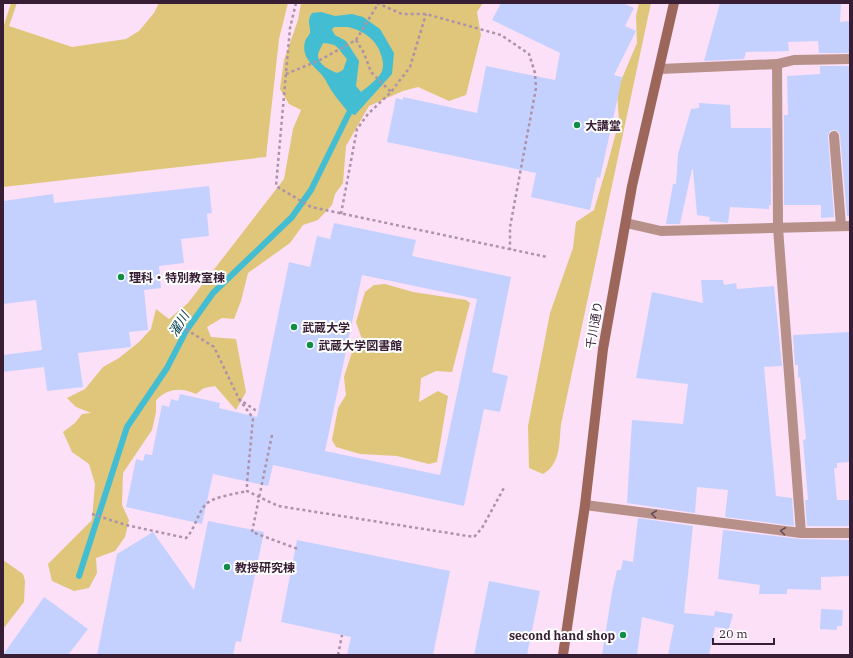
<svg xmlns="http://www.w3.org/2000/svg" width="853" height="658" viewBox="0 0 853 658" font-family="'IBM Plex Serif','Noto Sans JP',serif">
  <rect width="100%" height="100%" fill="#fce0f7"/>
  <g fill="#dfc67a">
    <path d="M11,3H17L9,26L72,47L126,39L139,31L154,13L159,3H288L279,39L266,157L3,187L4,25Z"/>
    <path d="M301,3H483L477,12L481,35L466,95L449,101L418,87L403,91L369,106L346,146L343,183L335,194L332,205L318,220L303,225L290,243L248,273L241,301L234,319L222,318L207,327L211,337L236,339L246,392L236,410L215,386L204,388L196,394C181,387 168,388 156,400V412L152,430L123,473L122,505L129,520L125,537L115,551L96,558L97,573L89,588L74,591L52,581L48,564L92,520L95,484L89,464L72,452L63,432L75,423L82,414L91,413L76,407L67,398L85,389L103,367L119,358L139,342L151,329L156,309L169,319L188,303L284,179L293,129L301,110L289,104L280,89L284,60L298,20Z"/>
    <path d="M639,3H651L561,424C559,442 561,464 543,474L529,468L528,426L550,313L573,248L576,222L594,210L607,166L619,121L617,90L637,43L636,16Z"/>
    <path d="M385,284L413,292L466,300L470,303L452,372L436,371L421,378L419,402L438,391L448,396L437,462L429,464L397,456L360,454L336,447L332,440L338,408L346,395L344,377L352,352L363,342L356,322L365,292L374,285Z"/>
    <path d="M3,560L23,574L25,581L24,602L3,629Z"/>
  </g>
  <path fill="#43bdd2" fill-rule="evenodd" d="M321,12L335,16L352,14L363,17L380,29L394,53L392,74L355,115L349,113C340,102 332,93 326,81C320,68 300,62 305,41C306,38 309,36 310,33C311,24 306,23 312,13ZM348,27C364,31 378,40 382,58C383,62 384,69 381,73C377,80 367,87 361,92L356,86L359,61L346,41L335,35L332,30L334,27ZM323,43C339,44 337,48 347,59L343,70L337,73C330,70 318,65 318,55C318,52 322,46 323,43Z"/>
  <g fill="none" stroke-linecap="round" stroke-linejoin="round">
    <path stroke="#43bdd2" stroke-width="6" d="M79,576L127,427L167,368L186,331L213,293L292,217L311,190L349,113"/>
  </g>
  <g fill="#c4d1fe" fill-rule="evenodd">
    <path d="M501,3H623L634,8L625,26L636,31L614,75L622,77L619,92L600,178L597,177L590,210L531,197L536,173L387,142L396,98L403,100V97L477,113L486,66L555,80L560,53L492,20Z"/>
    <path d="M720,3H841L840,22L850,21V53H819L818,41L788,42L789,51L746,52L744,59L704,61Z"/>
    <path d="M820,66H850V216H847L840,136L839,132L834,130L830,131L828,136L834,217L821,218V205H784V115H788L787,76L820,74Z"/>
    <path d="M699,103L730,105L731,128H771V205H769V209L730,207L728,223L709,221L710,217L697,215L693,169H692L680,224H666L673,184H676L678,154L691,109L699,108Z"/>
    <path d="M209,186L212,213L207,214L209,236L181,239L184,263L159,266L161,288L144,290L148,330L129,332L131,347L78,353L83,387L47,391L44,367L3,372V355L42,350L36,300L3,304V201L53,194L54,203Z"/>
    <path d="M334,223L416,240L412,256L511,277L492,372L508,376L500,412L484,409L464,506L273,465L268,486L213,474L202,524L126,507L136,459L143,461L145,454L152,455L162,405L169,407L171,399L178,401L180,394L220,403L219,408L257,417L289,262L310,267L317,236L330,239ZM362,275L477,299L440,475L325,451Z"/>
    <path d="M701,280H723L724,285L736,283L737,289L774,286L782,366L764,367L776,496L792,498L794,526L725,517L728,490L697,487L695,513L627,503L632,420L683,424L688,384L636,378L652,292L703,303Z"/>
    <path d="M850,332V462L837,463V468H834L837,500H850V526H807L805,500H808L803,440L806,439L800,377L798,378V365H795L793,335Z"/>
    <path d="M638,518L693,526L684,613L714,616L715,611L733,614L729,629L715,627L709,655H668L674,625L642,617L637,655H602L612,592L617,570H621L623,560L633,562Z"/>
    <path d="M208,521L264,532L241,642L236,641L233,655H97L117,554L153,532L194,590Z"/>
    <path d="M723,530L800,539L850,540V576L821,577V590L787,589V594H759L760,585L718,579Z"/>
    <path d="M297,540L450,571L433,655H347L351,637L281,622Z"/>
    <path d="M489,581L540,591L527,655H474Z"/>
    <path d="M44,597L88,629L68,655H3Z"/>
    <path d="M821,609L843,610L842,626H837V630L820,629Z"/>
  </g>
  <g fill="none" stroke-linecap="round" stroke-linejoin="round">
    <g stroke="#ad92a9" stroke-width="2.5" stroke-dasharray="3 3" stroke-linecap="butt">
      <path d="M296,3L290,28L276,186L311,207L547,257"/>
      <path d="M377,3L402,14H426L501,35L529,54L535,73L536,88L510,227V250"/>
      <path d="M356,40L364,53L371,72L391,92"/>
      <path d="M286,74L320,60L356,40L378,4"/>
      <path d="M341,214L357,129L368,114L391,92L410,67L426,14"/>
      <path d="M176,323L214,347L239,399L258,412"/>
      <path d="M239,399L253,418L247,483V491L278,506L474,537L482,528L505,486"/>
      <path d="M92,514L126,525L186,538C195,529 197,515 205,505C214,496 236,494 247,491"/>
      <path d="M338,655L342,635"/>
    </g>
    <g stroke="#b79189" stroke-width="10">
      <path d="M777,64L778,228L801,533"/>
      <path d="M660,69L777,64L794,60L850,59"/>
      <path d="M834,136L841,226"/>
      <path d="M626,223L661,231L850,226"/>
    </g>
    <path stroke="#b79189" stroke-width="10" d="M585,505L801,533H850"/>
    <path stroke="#9c665b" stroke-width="10" d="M563,655L585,505L603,349L632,186L674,3"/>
    <path stroke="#ad92a9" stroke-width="2.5" stroke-dasharray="3 3" stroke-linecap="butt" d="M272,435L252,532L298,549"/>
  </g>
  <defs><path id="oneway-chevron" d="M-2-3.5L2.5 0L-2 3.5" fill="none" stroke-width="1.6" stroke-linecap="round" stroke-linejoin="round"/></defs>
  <g stroke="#6a4c56">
    <use href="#oneway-chevron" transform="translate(654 514) rotate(-173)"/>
    <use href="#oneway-chevron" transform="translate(783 531) rotate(-172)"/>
  </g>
  <g fill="#128d49" stroke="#fff" stroke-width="1.5">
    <circle cx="577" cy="125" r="4"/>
    <circle cx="121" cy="277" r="4"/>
    <circle cx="294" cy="327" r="4"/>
    <circle cx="310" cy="345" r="4"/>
    <circle cx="227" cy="567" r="4"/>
    <circle cx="623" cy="635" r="4"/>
  </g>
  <g text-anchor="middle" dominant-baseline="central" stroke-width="4" stroke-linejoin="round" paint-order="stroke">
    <g font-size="12" font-weight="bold" fill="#371e34" stroke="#fff" text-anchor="start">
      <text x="585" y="125">大講堂</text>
      <text x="129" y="277">理科・特別教室棟</text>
      <text x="302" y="327">武蔵大学</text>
      <text x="318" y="345">武蔵大学図書館</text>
      <text x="235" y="567">教授研究棟</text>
      <text x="615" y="635" text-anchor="end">second hand shop</text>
    </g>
    <g font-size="12" fill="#371e34" stroke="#fff">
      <text transform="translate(594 325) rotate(-80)">千川通り</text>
    </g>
    <g font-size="13" font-style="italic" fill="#063f48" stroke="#fff">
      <text transform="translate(179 324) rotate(-58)">濯川</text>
    </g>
  </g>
  <rect width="853" height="658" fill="none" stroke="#371e34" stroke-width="8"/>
  <path d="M713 638v6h61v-6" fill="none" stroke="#371e34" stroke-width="2"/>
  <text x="719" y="638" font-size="12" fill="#371e34" stroke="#ffffff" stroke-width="3" paint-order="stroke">20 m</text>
</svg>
